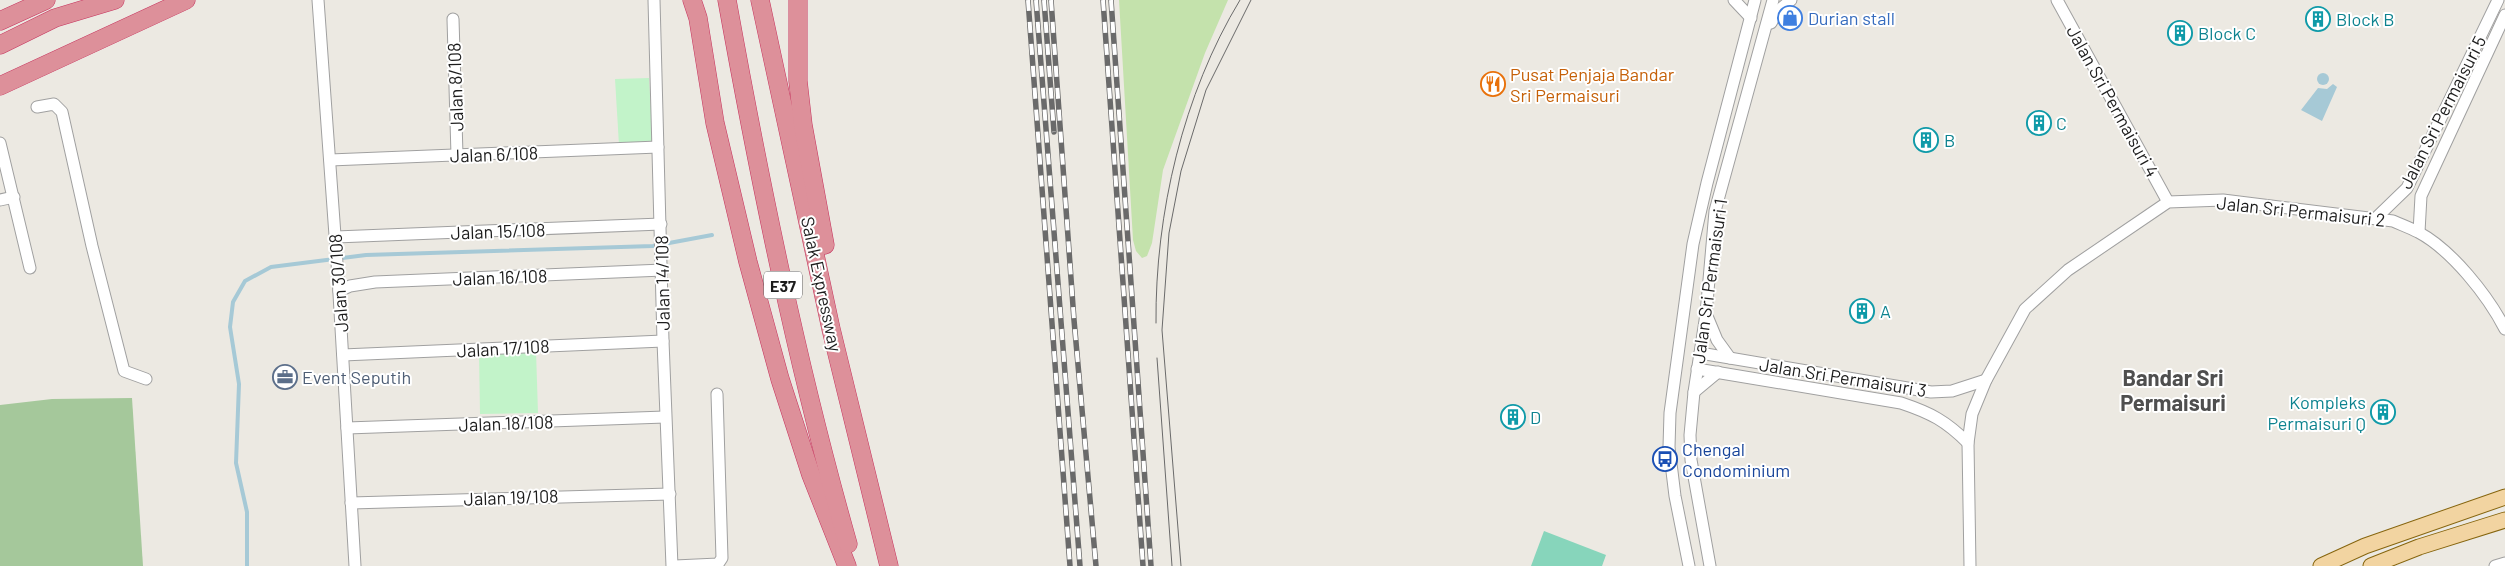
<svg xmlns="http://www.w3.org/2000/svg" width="2505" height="566" viewBox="0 0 2505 566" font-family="Barlow,sans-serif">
  <rect width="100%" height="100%" fill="#ece9e2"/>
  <path fill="#c4e2ac" d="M1119,0H1228L1205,53L1163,170L1152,243L1147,256L1142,258L1136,251L1133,240Z"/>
  <path fill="#a5c89b" d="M132,398L143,566H0V405L52,399Z"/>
  <g fill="#c2f3c9">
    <path d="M649,78L653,143L619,145L615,79Z"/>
    <path d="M536,351L538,413L480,414L479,352Z"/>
  </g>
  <path fill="#87d5bb" d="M1544,531L1606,555L1602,566H1531Z"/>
  <g fill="#a6c9d6">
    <circle cx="2323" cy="79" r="6"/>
    <path d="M2333,84L2337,87L2322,121L2301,110L2318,88L2327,89Z"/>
  </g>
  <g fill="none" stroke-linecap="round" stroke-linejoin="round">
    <path stroke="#a6c9d6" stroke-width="4" d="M247,566V512L236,463L239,384L230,327L233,302L245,281L271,267L366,255L653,246L712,235"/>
    <defs>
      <g id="minor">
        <path d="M318,0L338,277L355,566"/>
        <path d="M654,0L663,341L672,566"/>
        <path d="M1734,0L1751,18"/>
        <path d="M2057,0L2168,202"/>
        <path d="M453,19L457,155"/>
        <path d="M1771,23L1778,11L1791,0"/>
        <path d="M37,107L54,104L62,112L92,246L124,371L146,379"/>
        <path d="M0,143L30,268"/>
        <path d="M330,160L658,147"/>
        <path d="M0,200L14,197"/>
        <path d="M2376,218L2407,188L2498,0"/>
        <path d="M2419,232L2421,196L2505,15"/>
        <path d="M336,237L661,224"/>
        <path d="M339,291L350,286L375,282L663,270"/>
        <path d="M1707,316L1717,340L1730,358"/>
        <path d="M1700,353L1931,392L1952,391L1986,380"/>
        <path d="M343,355L663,341"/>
        <path d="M1697,369L1901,403C1931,413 1946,421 1968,443"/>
        <path d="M1694,392L1718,372"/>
        <path d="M347,428L665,417"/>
        <path d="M351,503L670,494"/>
        <path d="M675,566L718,564L722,558L717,394"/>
        <path d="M1689,566L1675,496L1669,447L1670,413L1693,244L1707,183L1755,0"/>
        <path d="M1710,566L1691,460L1690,435L1694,392L1706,314L1715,211L1773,0"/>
        <path d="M1970,566L1968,443L1972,414L1986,380L2025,309L2068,270L2168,202L2223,200L2393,221C2402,225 2410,228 2418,232C2452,250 2488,296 2505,329"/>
        <path d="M2495,566L2505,563"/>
      </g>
      <g id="major">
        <path d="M2321,566L2365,546L2505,497"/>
        <path d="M2371,566L2419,547L2505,520"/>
      </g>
      <g id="highway">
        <path d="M692,0L698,18L715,123L748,262L780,379L811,475L847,566"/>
        <path d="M727,0C760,183 797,365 848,544"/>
        <path d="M760,0L831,329L889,566"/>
        <path d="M798,0V81L803,125L825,245"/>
        <path d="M0,21L46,0"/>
        <path d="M0,45L55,18L115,0"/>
        <path d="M0,86L186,0"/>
      </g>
    </defs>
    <use href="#minor" stroke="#a0a0a0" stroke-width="13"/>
    <use href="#major" stroke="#86650e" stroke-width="17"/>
    <use href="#highway" stroke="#c6345e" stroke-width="19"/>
    <use href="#minor" stroke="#fff" stroke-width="11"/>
    <use href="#major" stroke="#f2d4a1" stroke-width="15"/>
    <use href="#highway" stroke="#dd909a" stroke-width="18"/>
    <g stroke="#6a6a6a" stroke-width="1">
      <path d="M1156,323C1155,214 1183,94 1240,0"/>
      <path d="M1157,358L1172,566"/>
      <path d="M1181,566L1162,330L1169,233L1181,171L1206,90L1251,0"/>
    </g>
    <defs>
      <g id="rail">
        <path d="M1028,0L1070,566"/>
        <path d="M1036,0L1080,566"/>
        <path d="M1044,0L1054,132"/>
        <path d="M1051,0L1074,320L1096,566"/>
        <path d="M1103,0L1143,566"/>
        <path d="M1111,0L1151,566"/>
      </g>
    </defs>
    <use href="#rail" stroke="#6a6a6a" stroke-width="5.5"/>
    <use href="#rail" stroke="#fff" stroke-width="4" stroke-dasharray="11" stroke-linecap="butt"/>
  </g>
  <defs>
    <symbol id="shop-ring" viewBox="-11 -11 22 22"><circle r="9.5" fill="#fff" stroke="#3f7fe0" stroke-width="1.5"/><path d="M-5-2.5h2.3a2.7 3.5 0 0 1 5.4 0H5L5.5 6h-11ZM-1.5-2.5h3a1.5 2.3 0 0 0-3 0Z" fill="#3f7fe0"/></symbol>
    <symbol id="building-ring" viewBox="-11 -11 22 22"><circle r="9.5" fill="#fff" stroke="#0f9aa8" stroke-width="1.5"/><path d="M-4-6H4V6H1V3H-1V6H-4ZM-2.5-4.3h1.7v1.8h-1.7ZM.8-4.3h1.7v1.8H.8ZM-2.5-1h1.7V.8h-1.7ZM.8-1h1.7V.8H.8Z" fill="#0f9aa8"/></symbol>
    <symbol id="restaurant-ring" viewBox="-11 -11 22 22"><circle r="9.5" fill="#fff" stroke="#e8710a" stroke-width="1.5"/><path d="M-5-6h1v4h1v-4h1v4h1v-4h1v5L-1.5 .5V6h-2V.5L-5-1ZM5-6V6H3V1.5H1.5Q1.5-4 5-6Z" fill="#e8710a"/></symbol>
    <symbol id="office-ring" viewBox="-11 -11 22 22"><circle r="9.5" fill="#fff" stroke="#5c6f8a" stroke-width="1.5"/><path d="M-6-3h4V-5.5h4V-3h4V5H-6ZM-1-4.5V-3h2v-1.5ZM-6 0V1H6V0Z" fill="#5c6f8a"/></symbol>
    <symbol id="bus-ring" viewBox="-11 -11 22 22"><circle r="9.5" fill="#fff" stroke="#1a4fb4" stroke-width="1.5"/><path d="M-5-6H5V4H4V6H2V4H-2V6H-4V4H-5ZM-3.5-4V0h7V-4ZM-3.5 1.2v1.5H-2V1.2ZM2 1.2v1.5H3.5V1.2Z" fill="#1a4fb4"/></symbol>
  </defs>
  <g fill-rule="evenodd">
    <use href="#shop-ring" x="1776" y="4" width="28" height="28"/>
    <use href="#building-ring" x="2304" y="5" width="28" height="28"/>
    <use href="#building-ring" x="2166" y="19" width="28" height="28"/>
    <use href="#restaurant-ring" x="1479" y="70" width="28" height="28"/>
    <use href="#building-ring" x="2025" y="109" width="28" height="28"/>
    <use href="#building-ring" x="1912" y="126" width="28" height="28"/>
    <use href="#building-ring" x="1848" y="297" width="28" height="28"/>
    <use href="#office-ring" x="271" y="363" width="28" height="28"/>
    <use href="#building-ring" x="2369" y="398" width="28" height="28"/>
    <use href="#building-ring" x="1499" y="403" width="28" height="28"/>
    <use href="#bus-ring" x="1651" y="445" width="28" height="28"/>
  </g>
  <g text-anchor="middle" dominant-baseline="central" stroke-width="4" stroke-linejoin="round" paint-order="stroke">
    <rect fill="#fff" stroke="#606060" stroke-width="1" x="764" y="271.5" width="38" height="27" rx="4"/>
    <g font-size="16" font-weight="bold" fill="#1c1c1c">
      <text x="783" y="285">E37</text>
    </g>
    <g font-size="18" fill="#366cbe" stroke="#fff" text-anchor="start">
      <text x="1808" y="18">Durian stall</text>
    </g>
    <g font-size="18" fill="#0d838f" stroke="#fff" text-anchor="start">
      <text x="2336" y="19">Block B</text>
      <text x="2198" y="33">Block C</text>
      <text x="2056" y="123">C</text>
      <text x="1944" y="140">B</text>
      <text x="1880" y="311">A</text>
      <text x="2366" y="402" text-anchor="end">Kompleks<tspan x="2366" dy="21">Permaisuri Q</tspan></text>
      <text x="1530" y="417">D</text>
    </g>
    <g font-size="18" fill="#c56008" stroke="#fff" text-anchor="start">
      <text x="1510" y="74">Pusat Penjaja Bandar<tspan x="1510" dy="21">Sri Permaisuri</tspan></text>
    </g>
    <g font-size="18" fill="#1c1c1c" stroke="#fff">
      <text transform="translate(455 87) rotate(-92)">Jalan 8/108</text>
      <text transform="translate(2113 101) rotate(61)">Jalan Sri Permaisuri 4</text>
      <text transform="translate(2442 112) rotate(-63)">Jalan Sri Permaisuri 5</text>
      <text transform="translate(494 154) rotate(-2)">Jalan 6/108</text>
      <text transform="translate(2301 211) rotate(6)">Jalan Sri Permaisuri 2</text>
      <text transform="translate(498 231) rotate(-2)">Jalan 15/108</text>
      <text transform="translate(500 277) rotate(-2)">Jalan 16/108</text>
      <text transform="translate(1709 281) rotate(-82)">Jalan Sri Permaisuri 1</text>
      <text transform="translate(338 283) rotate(-94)">Jalan 30/108</text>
      <text transform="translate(662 283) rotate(-91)">Jalan 14/108</text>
      <text transform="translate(822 284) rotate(78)">Salak Expressway</text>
      <text transform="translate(503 348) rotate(-3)">Jalan 17/108</text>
      <text transform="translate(1843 377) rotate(9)">Jalan Sri Permaisuri 3</text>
      <text transform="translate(506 423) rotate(-2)">Jalan 18/108</text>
      <text transform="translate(511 497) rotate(-2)">Jalan 19/108</text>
    </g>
    <g font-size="18" fill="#4e5e75" stroke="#fff" text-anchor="start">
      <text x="302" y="377">Event Seputih</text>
    </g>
    <g font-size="18" fill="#164399" stroke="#fff" text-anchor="start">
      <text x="1682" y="449">Chengal<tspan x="1682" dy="21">Condominium</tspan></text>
    </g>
    <g font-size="22" font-weight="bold" fill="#4f4f4f" stroke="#fff">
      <text x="2173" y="377">Bandar Sri<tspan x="2173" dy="25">Permaisuri</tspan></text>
    </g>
  </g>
</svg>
